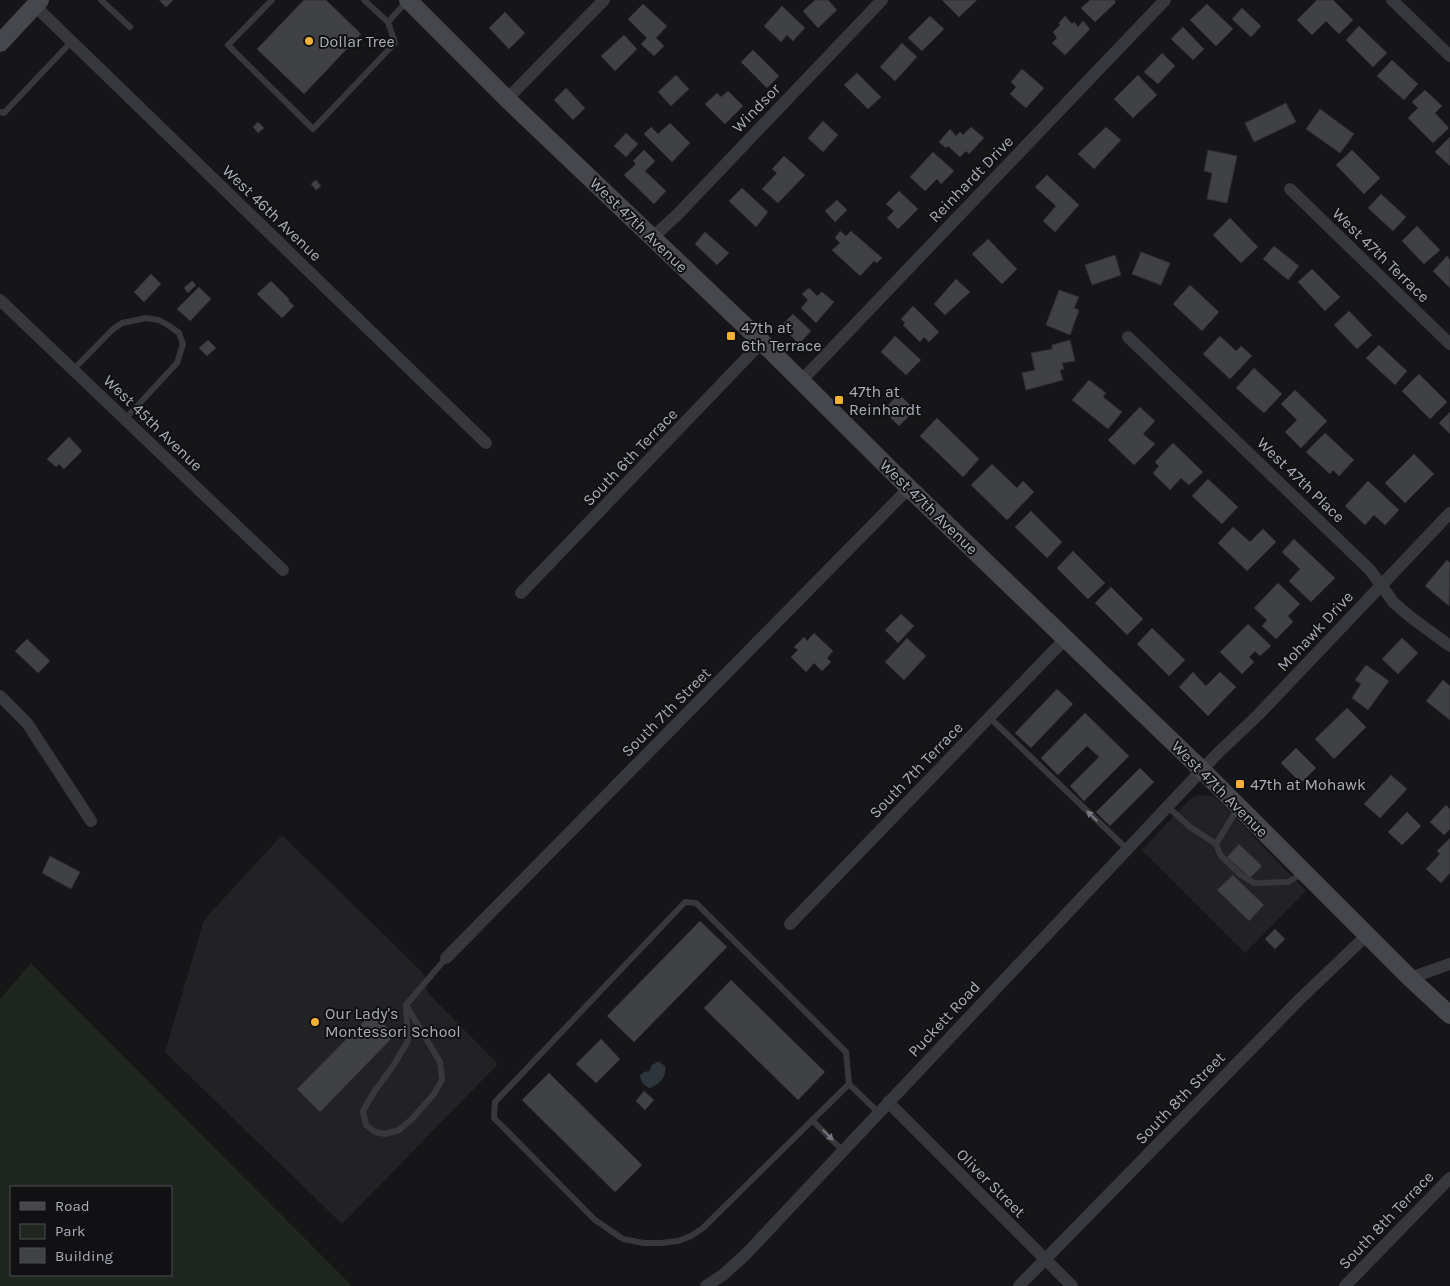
<svg xmlns="http://www.w3.org/2000/svg" width="1450" height="1286" viewBox="0 0 1450 1286" font-family="Karla,sans-serif">
  <rect width="100%" height="100%" fill="#161618"/>
  <g fill="#222225">
    <path d="M1198,795L1211,796L1216,798L1306,891L1245,953L1142,850L1189,800Z"/>
    <path d="M282,835L423,973L428,993L498,1064L342,1224L165,1052L204,920Z"/>
  </g>
  <path fill="#1e261f" fill-rule="evenodd" d="M31,963L352,1286H0V999ZM11,1187H171V1275H11Z"/>
  <path fill="#2c353c" d="M657,1062H659L665,1066C667,1077 660,1084 650,1088C643,1086 641,1082 640,1075L644,1072L650,1071L651,1066Z"/>
  <g fill="#404145" stroke="#303034">
    <path d="M159,0H173L166,7Z"/>
    <path d="M304,0H326L361,34L304,94L257,49Z"/>
    <path d="M815,0H828L837,10L818,28L803,11Z"/>
    <path d="M942,0H977L959,17Z"/>
    <path d="M1090,0H1114L1116,2L1095,22L1081,8Z"/>
    <path d="M1317,0H1333L1353,20L1339,34L1326,21L1312,35L1297,20Z"/>
    <path d="M643,4L667,26L656,38L664,46L654,56L641,44L647,38L628,19Z"/>
    <path d="M1207,4L1233,29L1216,46L1190,20Z"/>
    <path d="M782,6L805,28L793,41L787,35L781,42L764,26Z"/>
    <path d="M1242,8L1261,26L1251,37L1232,19Z"/>
    <path d="M505,12L525,33L509,49L489,28Z"/>
    <path d="M930,16L944,29L922,51L908,38Z"/>
    <path d="M1065,16L1072,24L1074,22L1078,27L1083,21L1090,29L1065,55L1052,43L1057,38L1053,32L1060,25L1059,23Z"/>
    <path d="M1359,26L1387,53L1373,67L1346,40Z"/>
    <path d="M1183,27L1204,49L1193,60L1171,39Z"/>
    <path d="M624,35L637,49L615,71L601,56Z"/>
    <path d="M902,43L917,57L895,81L880,67Z"/>
    <path d="M753,50L779,76L767,88L741,62Z"/>
    <path d="M1162,53L1175,66L1158,84L1144,72Z"/>
    <path d="M1392,60L1418,84L1404,100L1377,76Z"/>
    <path d="M1022,69L1044,88L1026,108L1010,94L1016,87L1011,82Z"/>
    <path d="M857,73L881,97L868,109L844,85Z"/>
    <path d="M676,75L689,89L671,106L658,92Z"/>
    <path d="M1138,75L1157,95L1133,118L1114,99Z"/>
    <path d="M566,88L585,108L573,120L554,100Z"/>
    <path d="M1425,90L1442,106L1435,113L1449,128L1433,143L1408,118L1418,108L1412,102Z"/>
    <path d="M728,91L743,106L725,124L705,104L717,93L721,97Z"/>
    <path d="M1286,103L1296,122L1254,142L1245,123Z"/>
    <path d="M1320,109L1354,134L1340,153L1306,129Z"/>
    <path d="M823,121L838,135L823,152L808,138Z"/>
    <path d="M258,122L264,128L258,133L253,127Z"/>
    <path d="M670,123L690,143L672,162L644,134L651,127L658,134Z"/>
    <path d="M971,127L984,138L969,154L966,151L960,157L948,146L946,148L939,142L950,129L956,136L960,132L963,135Z"/>
    <path d="M1106,127L1121,140L1094,169L1078,154Z"/>
    <path d="M626,133L638,144L626,157L614,146Z"/>
    <path d="M1450,137V166L1435,152Z"/>
    <path d="M644,150L655,161L645,171L666,191L654,204L624,175L636,164L633,161Z"/>
    <path d="M1208,150L1237,156L1227,203L1207,199L1212,173L1204,171Z"/>
    <path d="M1352,150L1380,178L1364,194L1336,165Z"/>
    <path d="M933,152L954,171L941,184L937,179L925,191L910,177Z"/>
    <path d="M784,156L805,175L778,203L762,189L777,173L772,169Z"/>
    <path d="M1047,175L1079,205L1055,232L1043,221L1056,206L1035,187Z"/>
    <path d="M316,180L321,186L316,190L311,184Z"/>
    <path d="M742,188L768,212L756,227L729,201Z"/>
    <path d="M899,191L918,209L898,229L887,218L894,211L886,204Z"/>
    <path d="M1381,194L1406,217L1393,231L1368,208Z"/>
    <path d="M837,200L847,210L835,222L825,211Z"/>
    <path d="M1230,218L1258,247L1241,263L1213,235Z"/>
    <path d="M1417,226L1440,250L1424,264L1402,241Z"/>
    <path d="M840,231L846,236L851,231L882,258L877,263L874,261L860,276L832,250L840,243L835,238Z"/>
    <path d="M705,232L729,253L717,265L695,244Z"/>
    <path d="M988,239L1017,269L1002,284L972,254Z"/>
    <path d="M1274,246L1299,266L1288,280L1263,259Z"/>
    <path d="M1141,252L1170,263L1161,285L1132,274Z"/>
    <path d="M1115,255L1121,275L1092,285L1085,265Z"/>
    <path d="M1447,256L1450,260V288L1433,271Z"/>
    <path d="M1312,269L1340,297L1325,311L1298,282Z"/>
    <path d="M151,274L161,284L144,302L134,292Z"/>
    <path d="M956,279L970,292L945,315L934,304Z"/>
    <path d="M192,281L196,285L188,293L184,288Z"/>
    <path d="M271,281L289,299L288,300L294,306L282,318L257,294Z"/>
    <path d="M1190,285L1219,312L1202,331L1173,304Z"/>
    <path d="M199,287L211,299L190,321L177,309Z"/>
    <path d="M809,288L817,296L822,292L834,302L816,323L801,308L808,300L802,294Z"/>
    <path d="M1059,290L1079,297L1074,308L1079,310L1070,335L1046,325Z"/>
    <path d="M913,306L939,332L929,342L924,337L920,342L903,325L905,323L901,319Z"/>
    <path d="M1349,311L1372,335L1357,349L1334,325Z"/>
    <path d="M793,314L811,331L799,344L781,326Z"/>
    <path d="M895,336L921,360L906,375L881,352Z"/>
    <path d="M1220,336L1236,351L1241,346L1252,356L1230,379L1203,354Z"/>
    <path d="M208,340L216,348L207,356L199,348Z"/>
    <path d="M1070,340L1075,361L1062,363L1064,369L1060,370L1063,380L1026,390L1022,373L1035,370L1031,353L1052,349V345Z"/>
    <path d="M1379,345L1407,371L1395,385L1366,358Z"/>
    <path d="M1254,368L1282,394L1264,413L1236,388Z"/>
    <path d="M1419,374L1447,402L1430,419L1402,391Z"/>
    <path d="M1089,380L1106,393L1103,397L1122,412L1108,429L1072,400Z"/>
    <path d="M1295,390L1327,421L1301,448L1285,432L1297,420L1281,404Z"/>
    <path d="M899,394L915,410L899,426L883,410Z"/>
    <path d="M1140,407L1155,421L1143,434L1155,444L1134,465L1108,440Z"/>
    <path d="M1450,412V434L1439,423Z"/>
    <path d="M937,418L979,459L963,477L920,436Z"/>
    <path d="M1325,433L1354,460L1339,476L1333,470L1330,474L1306,452Z"/>
    <path d="M69,437L82,451L64,469L59,464L56,467L47,459Z"/>
    <path d="M1173,443L1203,472L1189,485L1181,478L1170,490L1153,473L1159,466L1155,462Z"/>
    <path d="M1414,454L1434,474L1405,503L1385,483Z"/>
    <path d="M992,464L1017,488L1023,481L1034,492L1007,520L971,485Z"/>
    <path d="M1208,479L1238,507L1222,524L1192,496Z"/>
    <path d="M1368,481L1399,510L1385,525L1374,515L1365,525L1345,506Z"/>
    <path d="M1031,511L1062,542L1047,558L1015,527Z"/>
    <path d="M1233,527L1250,542L1263,529L1276,542L1247,571L1218,543Z"/>
    <path d="M1294,539L1335,578L1311,602L1289,581L1300,569L1282,552Z"/>
    <path d="M1073,551L1105,583L1088,599L1057,568Z"/>
    <path d="M1447,560L1450,563L1449,606L1425,586Z"/>
    <path d="M1278,583L1300,604L1288,616L1293,622L1276,639L1262,626L1267,620L1254,608Z"/>
    <path d="M1111,587L1143,619L1127,635L1095,603Z"/>
    <path d="M901,614L914,626L898,643L885,630Z"/>
    <path d="M1248,624L1271,646L1260,656L1255,651L1249,657L1254,662L1242,674L1220,652Z"/>
    <path d="M1152,628L1185,660L1169,676L1137,644Z"/>
    <path d="M814,633L833,651L827,658L831,662L822,671L814,663L806,672L791,657L798,650L794,647L804,637L807,641Z"/>
    <path d="M907,638L926,656L904,680L885,662Z"/>
    <path d="M1402,638L1418,653L1398,674L1382,659Z"/>
    <path d="M27,639L50,661L38,673L15,651Z"/>
    <path d="M1366,665L1389,681L1368,710L1352,698L1361,684L1355,680Z"/>
    <path d="M1193,672L1206,686L1220,672L1236,687L1208,716L1179,687Z"/>
    <path d="M1443,680L1450,686V720L1426,701Z"/>
    <path d="M1057,689L1073,704L1031,748L1015,733Z"/>
    <path d="M1347,708L1366,727L1334,759L1315,739Z"/>
    <path d="M1085,713L1129,756L1084,801L1070,786L1099,757L1087,746L1058,775L1041,758Z"/>
    <path d="M1296,748L1316,768L1301,783L1281,763Z"/>
    <path d="M1140,768L1154,782L1110,826L1096,812Z"/>
    <path d="M1391,775L1407,789L1380,818L1364,804Z"/>
    <path d="M1446,805L1450,809V829L1444,835L1430,822Z"/>
    <path d="M1407,812L1421,826L1402,845L1388,832Z"/>
    <path d="M1450,838V873L1441,883L1426,869L1440,854L1437,851Z"/>
    <path d="M1239,844L1262,866L1250,878L1227,857Z"/>
    <path d="M50,856L80,872L71,889L42,873Z"/>
    <path d="M1233,875L1264,905L1249,921L1217,890Z"/>
    <path d="M700,921L727,947L634,1042L607,1016Z"/>
    <path d="M1275,929L1285,939L1275,949L1265,939Z"/>
    <path d="M731,980L825,1072L798,1100L704,1008Z"/>
    <path d="M372,1013L395,1035L320,1112L297,1089Z"/>
    <path d="M601,1039L620,1059L596,1083L576,1064Z"/>
    <path d="M549,1073L642,1165L615,1192L522,1100Z"/>
    <path d="M644,1091L654,1100L645,1110L636,1101Z"/>
  </g>
  <g fill="none" stroke-linecap="round" stroke-linejoin="round">
    <g stroke="#37383d" stroke-width="6">
      <path d="M101,0L130,27"/>
      <path d="M272,0L228,45L313,129L395,43L388,22L407,1"/>
      <path d="M364,0L388,22"/>
      <path d="M0,112L4,113L72,41"/>
      <path d="M73,370L112,330L122,323L146,318L159,320L171,327L179,333L183,344L177,363L125,419"/>
      <path d="M989,717L1127,849"/>
      <path d="M1167,806L1190,827L1216,844"/>
      <path d="M1238,808L1216,844L1221,856L1241,875L1254,883L1288,882L1303,873"/>
      <path d="M685,902L696,903L846,1052L849,1084L703,1228L691,1236L678,1241L661,1243H644L623,1239L595,1220L494,1118L495,1102Z"/>
      <path d="M406,1005L440,1062L442,1080L434,1094L412,1119L399,1130L385,1134L375,1132L366,1125L363,1111L374,1092L393,1066L408,1041L406,1005L446,958"/>
      <path d="M849,1084L879,1113"/>
      <path d="M812,1120L843,1151"/>
    </g>
    <g stroke="#37383d" stroke-width="12">
      <path d="M1392,0L1450,56"/>
      <path d="M35,6L486,443"/>
      <path d="M507,99L604,0"/>
      <path d="M1290,189L1450,344"/>
      <path d="M652,238L678,214L882,0"/>
      <path d="M0,300L283,570"/>
      <path d="M1128,337L1370,570L1394,603L1413,619L1450,646"/>
      <path d="M801,381L1165,0"/>
      <path d="M521,593L762,342"/>
      <path d="M0,696L27,723L91,821"/>
      <path d="M790,924L1065,639"/>
      <path d="M446,958L909,488"/>
      <path d="M1410,978L1450,964"/>
      <path d="M888,1102L1072,1286"/>
      <path d="M706,1286L723,1275L746,1254L1217,754L1259,714L1450,513"/>
      <path d="M1019,1286L1300,999L1367,935"/>
      <path d="M1345,1286L1450,1178"/>
    </g>
    <g stroke="#45474d" stroke-width="18">
      <path d="M408,0L507,99L762,342L909,488L1202,770L1410,978L1450,1015"/>
      <path d="M0,43L40,0"/>
    </g>
  </g>
  <defs><path id="oneway-solid" d="M-6-.8H1V-3.2L6.5 0L1 3.2V.8H-6Z" transform="scale(1.25)"/></defs>
  <g fill="#757881">
    <use href="#oneway-solid" transform="translate(1092 816) rotate(-136)"/>
    <use href="#oneway-solid" transform="translate(828 1135) rotate(45)"/>
  </g>
  <g fill="#f2b134" stroke="#111113" stroke-width="2">
    <circle cx="309" cy="41" r="5"/>
    <rect x="726" y="331" width="10" height="10" rx="2.5"/>
    <rect x="834" y="395" width="10" height="10" rx="2.5"/>
    <rect x="1235" y="779" width="10" height="10" rx="2.5"/>
    <circle cx="315" cy="1022" r="5"/>
  </g>
  <g text-anchor="middle" dominant-baseline="central" stroke-width="4" stroke-linejoin="round" paint-order="stroke">
    <g font-size="16" fill="#a8adb8" stroke="#111113" text-anchor="start">
      <text x="319" y="41">Dollar Tree</text>
      <text x="741" y="327">47th at<tspan x="741" dy="18">6th Terrace</tspan></text>
      <text x="849" y="391">47th at<tspan x="849" dy="18">Reinhardt</tspan></text>
      <text x="1250" y="784">47th at Mohawk</text>
      <text x="325" y="1013">Our Lady's<tspan x="325" dy="18">Montessori School</tspan></text>
    </g>
    <g font-size="16" fill="#a8adb8" stroke="#111113">
      <text transform="translate(756 108) rotate(-46)">Windsor</text>
      <text transform="translate(971 179) rotate(-46)">Reinhardt Drive</text>
      <text transform="translate(272 213) rotate(44)">West 46th Avenue</text>
      <text transform="translate(639 225) rotate(44)">West 47th Avenue</text>
      <text transform="translate(1381 255) rotate(44)">West 47th Terrace</text>
      <text transform="translate(153 423) rotate(44)">West 45th Avenue</text>
      <text transform="translate(630 457) rotate(-46)">South 6th Terrace</text>
      <text transform="translate(1301 480) rotate(44)">West 47th Place</text>
      <text transform="translate(929 507) rotate(44)">West 47th Avenue</text>
      <text transform="translate(1315 631) rotate(-47)">Mohawk Drive</text>
      <text transform="translate(666 712) rotate(-45)">South 7th Street</text>
      <text transform="translate(916 770) rotate(-46)">South 7th Terrace</text>
      <text transform="translate(1220 789) rotate(45)">West 47th Avenue</text>
      <text transform="translate(944 1019) rotate(-47)">Puckett Road</text>
      <text transform="translate(1180 1098) rotate(-46)">South 8th Street</text>
      <text transform="translate(991 1183) rotate(45)">Oliver Street</text>
      <text transform="translate(1386 1220) rotate(-46)">South 8th Terrace</text>
    </g>
  </g>
  <rect x="10" y="1186" width="162" height="90" fill="#111113" stroke="#4d4f55"/>
  <rect x="20" y="1202" width="25" height="8" fill="#45474d" stroke="#4d4f55"/>
  <text x="55" y="1211" font-size="15" fill="#a8adb8">Road</text>
  <rect x="20" y="1224" width="25" height="15" fill="#1e261f" stroke="#4d4f55"/>
  <text x="55" y="1236" font-size="15" fill="#a8adb8">Park</text>
  <rect x="20" y="1248" width="25" height="15" fill="#404145" stroke="#4d4f55"/>
  <text x="55" y="1261" font-size="15" fill="#a8adb8">Building</text>
</svg>
